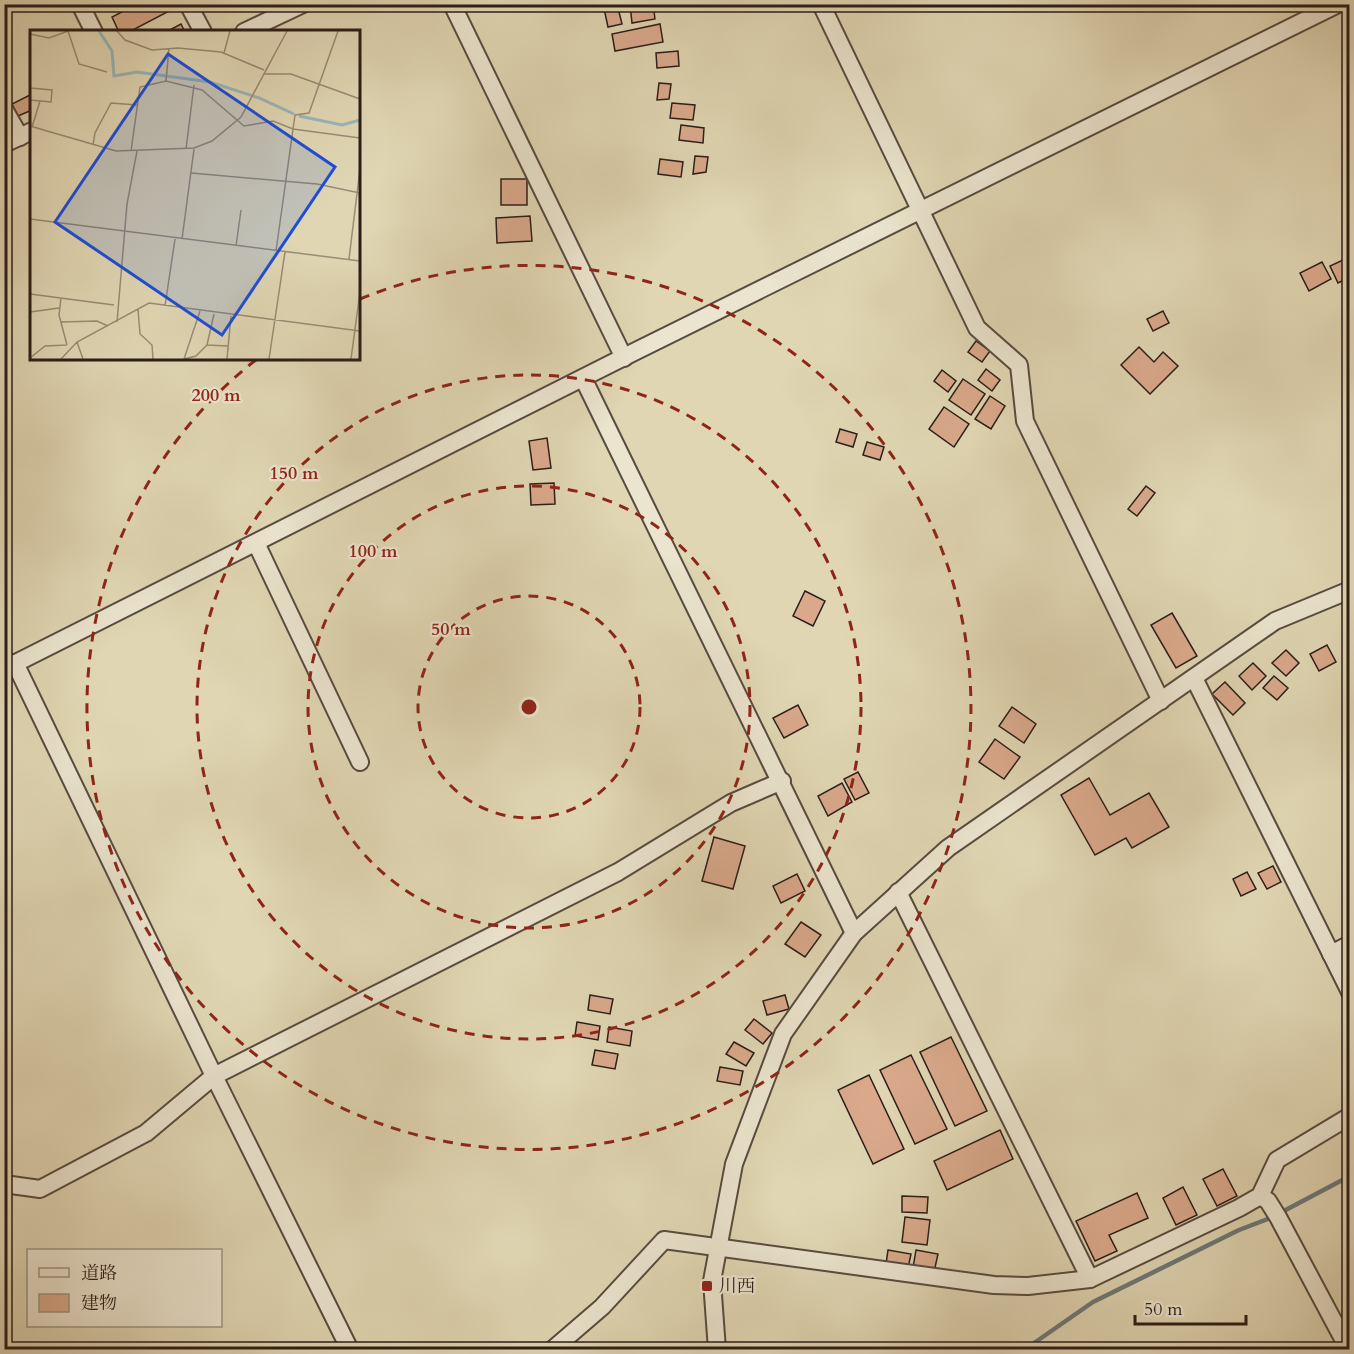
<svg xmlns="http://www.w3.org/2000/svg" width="1354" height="1354" viewBox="0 0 1354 1354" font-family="Cardo,'Noto Serif JP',serif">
  <rect width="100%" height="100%" fill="#e0d6b3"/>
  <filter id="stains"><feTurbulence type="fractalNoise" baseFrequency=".00333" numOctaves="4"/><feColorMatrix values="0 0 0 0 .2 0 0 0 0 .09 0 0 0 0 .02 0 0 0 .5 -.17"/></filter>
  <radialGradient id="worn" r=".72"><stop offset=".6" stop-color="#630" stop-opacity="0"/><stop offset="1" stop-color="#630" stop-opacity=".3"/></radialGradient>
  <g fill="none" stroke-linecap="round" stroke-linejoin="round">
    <g stroke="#6d7978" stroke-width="4.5">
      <path d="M1280,1213L1350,1176"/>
      <path d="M1024,1350L1093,1302L1239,1230L1273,1217"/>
    </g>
  </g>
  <g fill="#daa98c" stroke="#2b1d18" stroke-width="1.5">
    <path d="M137,4H173L175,8L129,32H119L112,17Z"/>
    <path d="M603,4H617L622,24L608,27Z"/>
    <path d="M630,4H653L655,19L632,23Z"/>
    <path d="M181,24L185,32H166Z"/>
    <path d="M660,24L663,42L615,51L612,34Z"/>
    <path d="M678,51L679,66L657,68L656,53Z"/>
    <path d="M659,83L671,84L669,99L657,100Z"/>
    <path d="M32,94V110L18,116L12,104Z"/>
    <path d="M672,103L695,105L693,120L670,118Z"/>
    <path d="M681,125L704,128L703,143L679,140Z"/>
    <path d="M695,156L708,157L706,172L693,174Z"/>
    <path d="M660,159L683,162L681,177L658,174Z"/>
    <rect x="501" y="179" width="26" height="26"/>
    <path d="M530,216L532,241L497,243L496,218Z"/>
    <path d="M1345,259L1350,269V277L1338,283L1330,266Z"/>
    <path d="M1322,262L1331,279L1309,291L1300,273Z"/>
    <path d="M1163,311L1169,323L1153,331L1147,319Z"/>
    <path d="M976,341L990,351L982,362L968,352Z"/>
    <path d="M1139,347L1154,362L1163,352L1178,366L1150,394L1121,365Z"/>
    <path d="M986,369L1000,380L992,391L978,380Z"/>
    <path d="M942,370L956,381L948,392L934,381Z"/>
    <path d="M963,379L985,394L971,415L949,400Z"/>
    <path d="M990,396L1005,406L991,429L975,419Z"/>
    <path d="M944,407L969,424L954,447L929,429Z"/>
    <path d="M840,429L857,434L853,447L836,442Z"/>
    <path d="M547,438L551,468L533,470L529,441Z"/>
    <path d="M867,442L884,447L880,460L863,455Z"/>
    <path d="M554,483L555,504L531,505L530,484Z"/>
    <path d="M1146,486L1155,493L1137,516L1128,509Z"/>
    <path d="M805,591L825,601L813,626L793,616Z"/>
    <path d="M1172,613L1197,656L1176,668L1151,625Z"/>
    <path d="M1327,645L1336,662L1319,671L1310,654Z"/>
    <path d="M1286,650L1299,663L1286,676L1272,663Z"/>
    <path d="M1253,663L1266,676L1252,690L1239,676Z"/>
    <path d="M1274,676L1288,688L1277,700L1263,688Z"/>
    <path d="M1225,682L1245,703L1233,715L1212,694Z"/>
    <path d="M798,705L808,725L784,738L773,718Z"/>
    <path d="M1012,707L1036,724L1024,743L999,726Z"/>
    <path d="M995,739L1020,757L1004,779L979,762Z"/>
    <path d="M858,772L869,793L855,800L844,779Z"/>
    <path d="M1089,778L1110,815L1149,793L1169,827L1132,848L1126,838L1095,855L1061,795Z"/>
    <path d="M842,783L852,802L828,816L818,796Z"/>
    <path d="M714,837L745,846L733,889L702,881Z"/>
    <path d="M1273,866L1281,882L1267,889L1258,873Z"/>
    <path d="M1247,872L1256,889L1241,896L1233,879Z"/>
    <path d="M797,874L805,891L781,903L773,886Z"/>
    <path d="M801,922L821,935L805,957L785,944Z"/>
    <path d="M590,995L613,999L610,1014L588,1010Z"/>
    <path d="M785,995L789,1009L767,1015L763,1001Z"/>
    <path d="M754,1019L772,1033L763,1044L745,1030Z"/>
    <path d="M577,1022L600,1026L598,1040L575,1036Z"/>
    <path d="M609,1027L632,1031L630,1046L607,1042Z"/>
    <path d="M951,1037L987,1111L955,1126L920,1052Z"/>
    <path d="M734,1042L754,1053L746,1066L726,1054Z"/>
    <path d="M595,1050L618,1054L615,1069L592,1065Z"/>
    <path d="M911,1055L947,1129L915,1144L880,1070Z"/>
    <path d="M720,1067L743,1071L740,1085L717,1081Z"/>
    <path d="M869,1075L904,1149L873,1164L838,1090Z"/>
    <path d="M1000,1130L1013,1159L947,1190L934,1161Z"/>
    <path d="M1223,1169L1237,1196L1217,1206L1203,1179Z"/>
    <path d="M1183,1187L1197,1215L1176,1225L1163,1198Z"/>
    <path d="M1137,1193L1148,1218L1109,1235L1117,1251L1095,1261L1076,1221Z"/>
    <path d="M902,1196L928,1197L927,1213L902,1212Z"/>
    <path d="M905,1217L930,1220L927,1245L902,1242Z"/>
    <path d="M888,1250L911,1254L908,1268L886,1264Z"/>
    <path d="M916,1250L938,1254L934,1272L913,1268Z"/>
  </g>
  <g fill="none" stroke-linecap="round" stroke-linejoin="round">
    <defs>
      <g id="minor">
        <path d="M80,4L94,32"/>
        <path d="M188,4L203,32"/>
        <path d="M452,4L624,358"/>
        <path d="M821,4L977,328L1019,365L1025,421L1161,701"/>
        <path d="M244,32L303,4"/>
        <path d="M4,109L20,137"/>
        <path d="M4,144L32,131"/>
        <path d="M583,378L854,933"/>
        <path d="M256,543L360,762"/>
        <path d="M15,663L214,1076L350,1350"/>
        <path d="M4,669L636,351L1338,4"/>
        <path d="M1194,678L1350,992"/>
        <path d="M898,892L1090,1279"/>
        <path d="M1331,954L1350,944"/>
        <path d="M4,1184L40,1189L146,1133L214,1076L618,872L731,803L782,781"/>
        <path d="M1260,1196L1268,1201L1278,1217L1349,1350"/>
        <path d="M552,1350L602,1307L664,1240L994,1285L1028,1286L1090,1279L1239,1208L1260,1196L1277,1160L1350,1116"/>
        <path d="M717,1350L712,1281L734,1164L783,1034L854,933L948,848L1275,621L1350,590"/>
      </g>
    </defs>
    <use href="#minor" stroke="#584b3f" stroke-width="20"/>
    <use href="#minor" stroke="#ebe4ce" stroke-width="16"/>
  </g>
  <g fill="none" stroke="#8f2418" stroke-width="3" stroke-dasharray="10 8">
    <circle cx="529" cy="707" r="111"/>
    <circle cx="529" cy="707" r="221"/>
    <circle cx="529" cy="707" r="332"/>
    <path d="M360 299A442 442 0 1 1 257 359"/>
  </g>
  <rect fill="#8f2418" stroke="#ebe4ce" stroke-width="2" x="701" y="1280" width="12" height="12" rx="3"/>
  <g text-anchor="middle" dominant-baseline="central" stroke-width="4.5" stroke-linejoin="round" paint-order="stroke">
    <g font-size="18" fill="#2b1d18" stroke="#ebe4ce" text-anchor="start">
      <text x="719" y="1286">川西</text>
    </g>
  </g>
  <g transform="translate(30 30)">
    <rect width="330" height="330" fill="#e0d6b3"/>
    <path fill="none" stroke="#99b6b8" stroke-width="3" d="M69,1L82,21L84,46L107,42L180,52L229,68L264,84M269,86L312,95L330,90"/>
    <path fill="none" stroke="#988c75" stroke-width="1.5" d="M87,1L95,10L122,20L148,18L191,22L234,40M0,4L19,8L38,1L49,34L77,42M194,23L200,1M233,44H261L330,69M136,51L139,18M0,58L22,60L21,72L0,70M0,96L86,121L164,118L182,111L211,87L257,1M2,97L10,71M63,115L65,103L81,73L107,75M156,119L164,55M101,121L110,57L136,51L172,60L214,96L243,91L263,99L330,108M161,143L287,154L330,163M0,189L330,231M152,209L164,119M206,216L211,180M246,221L265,85L279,83L308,1M319,229L330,139M0,264L84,275M31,268L29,285L37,315M135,276L145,209M108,279L110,304L122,315L123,329M0,282L29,278M31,292L67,291L78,296M87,292L97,174L107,121M47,312L53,329M177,315L184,284M0,328L15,316L37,315M31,329L47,312L119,273L330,301M154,329L170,281M154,329L166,326L177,315L198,316M197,329L201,286M239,329L255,222M321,329L330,262"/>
    <path fill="#1d4ed8" fill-opacity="0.15" stroke="#1d4ed8" stroke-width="3" d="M138,24L305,137L192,305L25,192Z"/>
    <rect width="330" height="330" fill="none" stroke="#2b1d18" stroke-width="3"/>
  </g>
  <circle cx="529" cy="707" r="9" fill="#8f2418" stroke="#ebe4ce" stroke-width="3"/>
  <g font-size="18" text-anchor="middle" font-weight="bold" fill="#8f2418" stroke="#ebe4ce" stroke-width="4.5" stroke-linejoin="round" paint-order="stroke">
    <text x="216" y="401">200 m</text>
    <text x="294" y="479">150 m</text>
    <text x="373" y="557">100 m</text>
    <text x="451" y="635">50 m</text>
  </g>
  <rect width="1354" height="1354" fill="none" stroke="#e0d6b3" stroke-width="24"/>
  <rect x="6" y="6" width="1342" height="1342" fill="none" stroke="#2b1d18" stroke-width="3"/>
  <rect x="12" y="12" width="1330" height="1330" fill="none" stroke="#2b1d18" stroke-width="1.5"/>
  <rect x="27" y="1249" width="195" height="78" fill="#ebe4ce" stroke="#9e9485" stroke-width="1.5"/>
  <rect x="39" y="1268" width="30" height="9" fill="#ebe4ce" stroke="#9e9485" stroke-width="1.5"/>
  <text x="81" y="1279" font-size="18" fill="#2b1d18">道路</text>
  <rect x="39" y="1294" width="30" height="18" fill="#daa98c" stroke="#9e9485" stroke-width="1.5"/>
  <text x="81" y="1309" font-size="18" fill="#2b1d18">建物</text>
  <path d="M1135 1315v9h111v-9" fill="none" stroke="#2b1d18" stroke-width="3"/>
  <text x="1144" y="1315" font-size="18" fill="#2b1d18" stroke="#ebe4ce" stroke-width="4.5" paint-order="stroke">50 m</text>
  <rect width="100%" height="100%" filter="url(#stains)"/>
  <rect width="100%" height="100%" fill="url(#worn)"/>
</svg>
